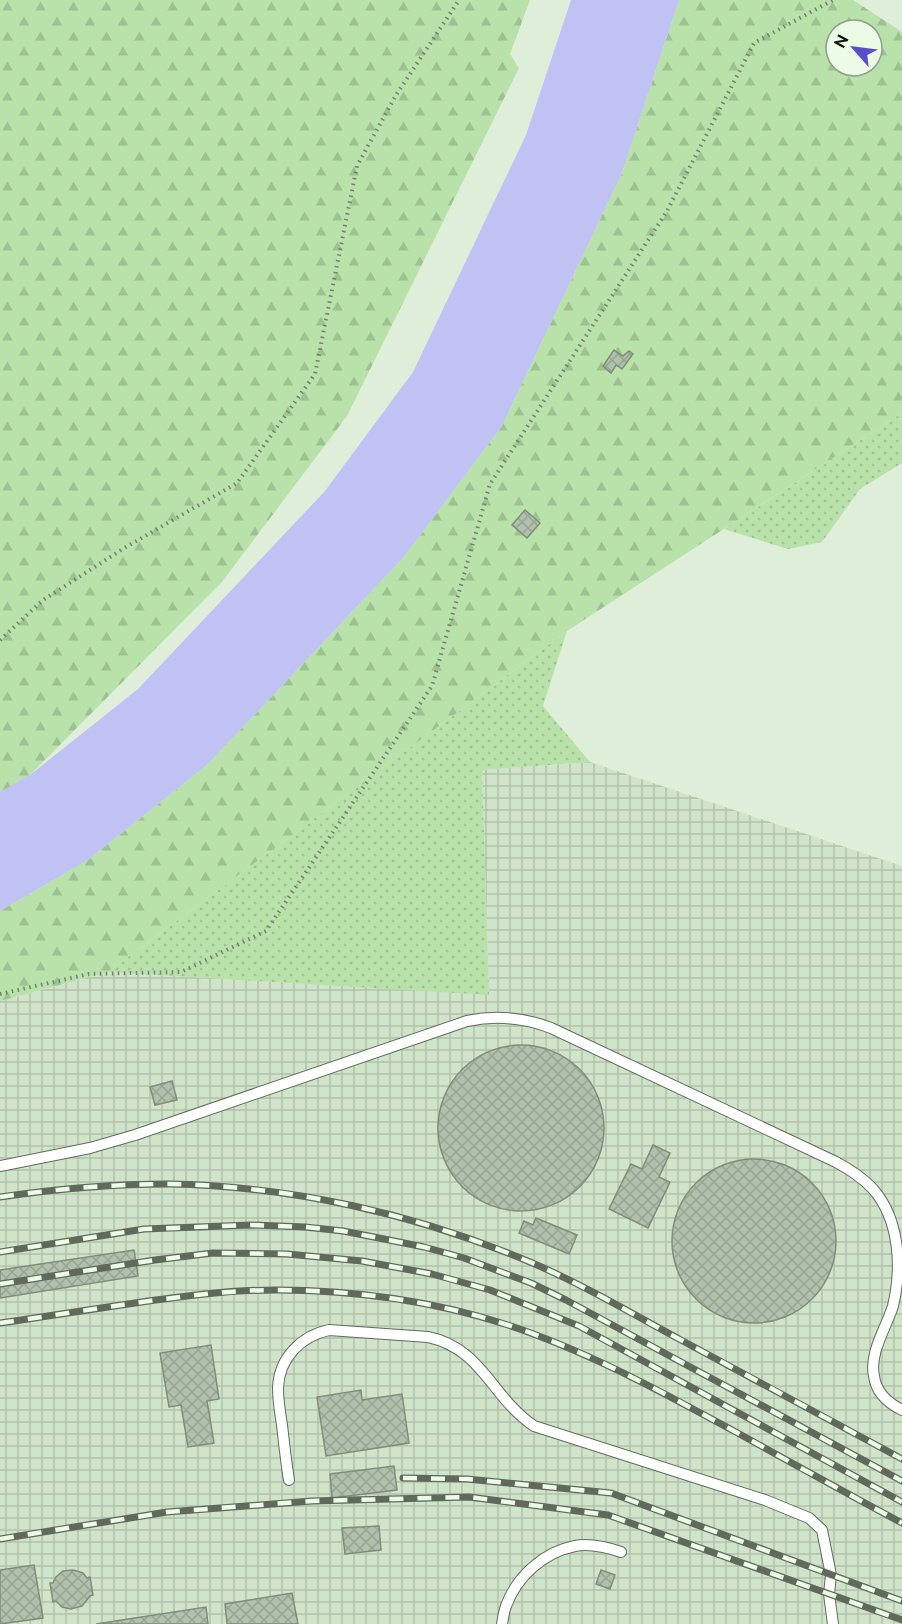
<svg xmlns="http://www.w3.org/2000/svg" width="902" height="1624" viewBox="0 0 902 1624" font-family="Raleway,sans-serif">
  <defs>
    <pattern id="industrial-grid" width="8" height="8" patternUnits="userSpaceOnUse" patternTransform="scale(1.5)"><rect width="8" height="8" fill="#d0e4c9"/><path d="M0 4h8M4 0v8" fill="none" stroke="#b1c3ab"/></pattern>
    <pattern id="grass-dots" width="8" height="8" patternUnits="userSpaceOnUse" patternTransform="scale(1.5)"><rect width="8" height="8" fill="#b8e2a9"/><path d="M2 2h.1M6 6h.1" fill="none" stroke="#9dc190" stroke-width="1.8" stroke-linecap="round"/></pattern>
    <pattern id="forest-firs" width="22" height="20" patternUnits="userSpaceOnUse" patternTransform="scale(1.5)"><rect width="22" height="20" fill="#b8e2a9"/><path d="M5 1l3.5 6h-7zM16 11l3.5 6h-7z" fill="#9dc190"/></pattern>
    <pattern id="building-cross-hatch" width="8" height="8" patternUnits="userSpaceOnUse" patternTransform="scale(1.5)"><rect width="8" height="8" fill="#b1c0ac"/><path d="M0 0l8 8M0 8l8-8" fill="none" stroke="#97a493"/></pattern>
  </defs>
  <rect width="100%" height="100%" fill="#dfeed9"/>
  <path fill="url(#industrial-grid)" d="M590,762L902,866V1624H0V1001L108,972L489,994L482,770Z"/>
  <g fill="url(#grass-dots)">
    <path d="M902,413V463L860,489L822,542L788,549L724,529Z"/>
    <path d="M567,631L543,706L590,762L482,770L489,995L108,972Z"/>
  </g>
  <g fill="url(#forest-firs)" fill-rule="evenodd">
    <path d="M0,0H530L510,54L519,68L347,416L222,582L9,796L0,800Z"/>
    <path d="M679,0H853L902,32V413L567,631L108,972L0,1001V911L88,860L207,765L404,557L502,426L622,173ZM836,30H872V66H836Z"/>
  </g>
  <path fill="#c0c2f4" d="M571,0H679L622,173L502,426L404,557L207,765L88,860L0,911V792L30,775L138,689L325,491L413,372L526,135Z"/>
  <g fill="url(#building-cross-hatch)" stroke="#7f8d7a" stroke-width="1.5">
    <path d="M614,350L623,356L629,351L633,354L622,369L616,365L611,373L603,366Z"/>
    <path d="M525,510L540,523L527,538L512,525Z"/>
    <circle cx="521" cy="1128" r="83"/>
    <path d="M172,1081L177,1100L155,1105L150,1087Z"/>
    <path d="M653,1145L670,1153L659,1177L670,1182L648,1228L609,1209L631,1164L642,1169Z"/>
    <circle cx="754" cy="1241" r="82"/>
    <path d="M536,1218L577,1235L569,1254L519,1233L524,1221L533,1225Z"/>
    <path d="M134,1250L138,1276L0,1298V1270Z"/>
    <path d="M211,1345L219,1399L207,1401L214,1443L188,1447L181,1405L169,1407L160,1353Z"/>
    <path d="M361,1390L362,1400L402,1394L409,1443L326,1456L317,1397Z"/>
    <path d="M394,1466L397,1490L332,1498L330,1474Z"/>
    <path d="M379,1526L381,1550L345,1554L342,1528Z"/>
    <path d="M34,1565L43,1618L0,1624V1570Z"/>
    <path d="M73,1570L83,1573L87,1578L90,1577L93,1595L90,1596L82,1606L71,1609L62,1607L56,1601L53,1602L50,1583H53L56,1577L63,1571Z"/>
    <path d="M601,1570L615,1575L610,1589L596,1584Z"/>
    <path d="M292,1593L298,1624H227L225,1604Z"/>
    <path d="M206,1607L208,1624H96Z"/>
  </g>
  <g fill="none" stroke-linecap="round" stroke-linejoin="round">
    <defs>
      <g id="lane">
        <path d="M0,1166L90,1148L135,1135L467,1021C497,1015 523,1017 551,1028L836,1162C849,1169 862,1177 873,1189C900,1220 902,1268 893,1306C886,1328 869,1353 874,1376C876,1393 888,1403 902,1410"/>
        <path d="M289,1480C286,1462 284,1443 282,1425C280,1413 278,1400 278,1388C279,1358 301,1336 329,1330L428,1337C482,1348 492,1398 534,1426L765,1500L809,1518L822,1530L831,1575L829,1594L833,1624"/>
        <path d="M502,1624C503,1618 504,1611 506,1606C517,1576 544,1552 575,1546C590,1543 606,1547 621,1552"/>
      </g>
    </defs>
    <use href="#lane" stroke="#5f6d5b" stroke-width="12"/>
    <g stroke="#757f71" stroke-width="4" stroke-dasharray="1.5 4.5" stroke-linecap="butt">
      <path d="M0,640L43,600L126,547L237,483L315,374L357,166L396,95L459,0"/>
      <path d="M0,994L89,974L181,972L266,931L432,686L490,484L667,211L754,43L833,0"/>
    </g>
    <use href="#lane" stroke="#fff" stroke-width="10"/>
    <defs>
      <g id="rail">
        <path d="M0,1197C56,1189 112,1184 169,1184C292,1186 416,1214 530,1262C582,1284 631,1313 681,1340C754,1379 828,1419 902,1459"/>
        <path d="M0,1252L144,1229L251,1225L305,1227L343,1231L384,1239L424,1247L464,1258L531,1283L566,1300L902,1481"/>
        <path d="M0,1284L155,1260L213,1253L287,1254L362,1261L432,1274L490,1290L579,1326L902,1502"/>
        <path d="M0,1323C43,1317 86,1310 128,1304C178,1297 226,1290 276,1290C354,1290 434,1301 508,1325C587,1351 660,1391 734,1431C790,1462 846,1493 902,1523"/>
        <path d="M403,1478L467,1479L611,1493L902,1601"/>
        <path d="M0,1539L167,1512L312,1501L469,1497L608,1515L902,1620"/>
      </g>
    </defs>
    <use href="#rail" stroke="#60695c" stroke-width="7"/>
    <use href="#rail" stroke="#ecfbe6" stroke-width="4.5" stroke-dasharray="14" stroke-linecap="butt"/>
  </g>
  <g transform="translate(854 48) rotate(298)"><circle r="28" fill="#ecfbe6" stroke="#929d8e" stroke-width="1.5"/>
  <path d="M0-4.5L10 22L0 15L-10 22Z" fill="#5c4ec7"/>
  <text y="-9" font-size="16" font-weight="bold" text-anchor="middle" fill="#0c110a">N</text>
  </g>
</svg>
